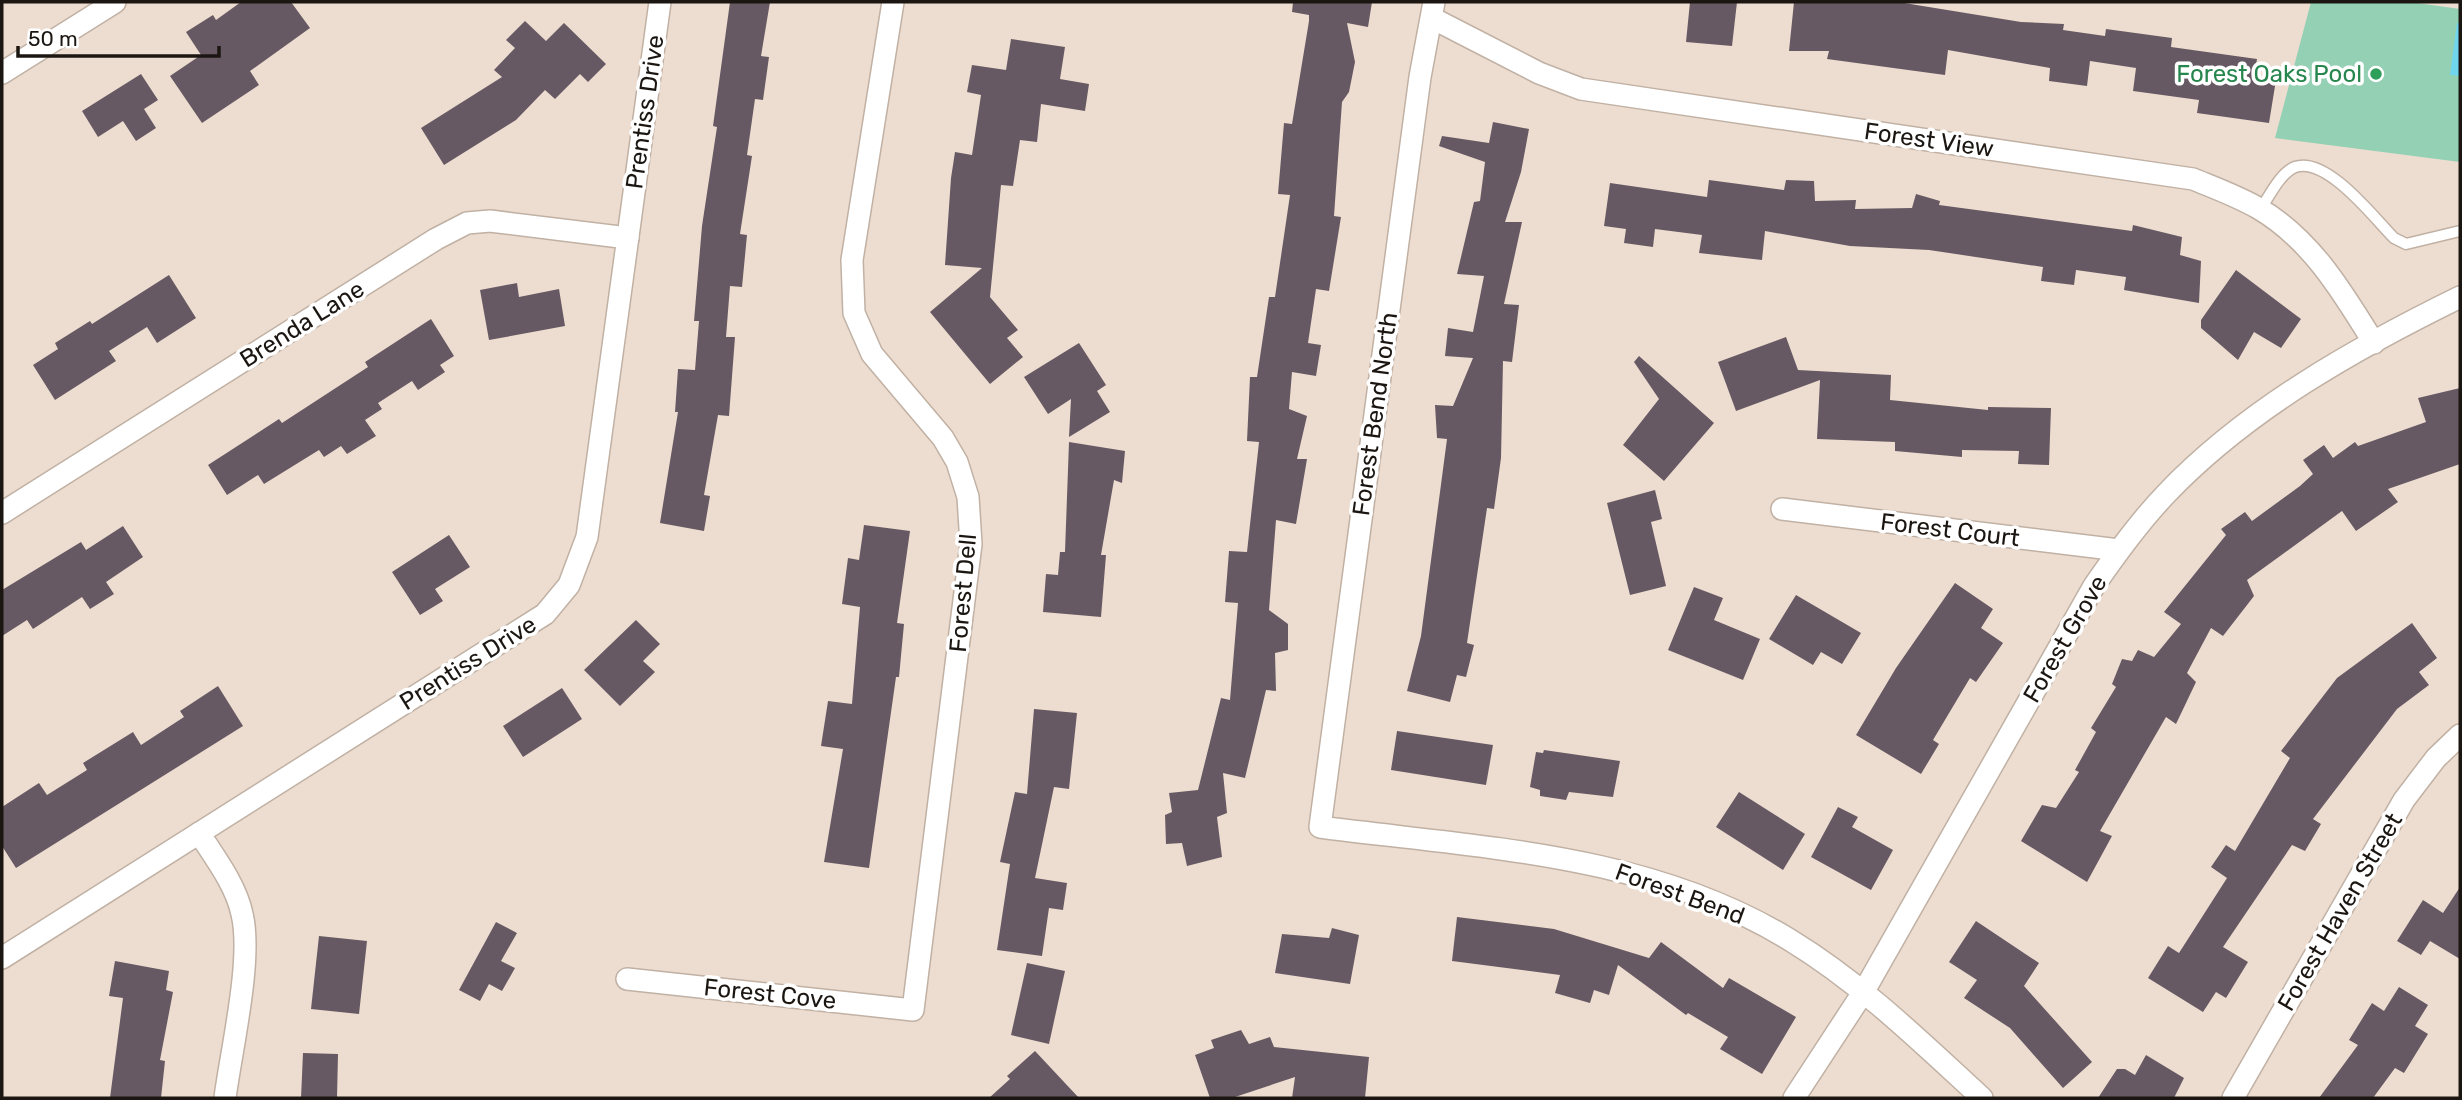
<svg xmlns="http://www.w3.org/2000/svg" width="2462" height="1100" viewBox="0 0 2462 1100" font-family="Rubik,sans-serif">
  <rect width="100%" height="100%" fill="#edddd0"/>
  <path fill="#94d0b3" d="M2311,2H2410L2460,9V162L2275,138Z"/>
  <path fill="#70d6ed" d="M2457,23H2460V76L2450,75Z"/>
  <g fill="#675963">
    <path d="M241,2H291L310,28L250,71L259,85L202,123L170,76L201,55L186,32L213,15L216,20Z"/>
    <path d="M730,2H770L761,56L769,57L763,100L755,99L747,155L752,156L740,234L747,235L742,287L730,286L726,337H735L729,416L718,415L704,495L710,496L704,531L660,523L678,412H675L678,369L695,370L699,321H694L702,226L717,127L713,126Z"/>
    <path d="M1293,2H1372L1368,27L1347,23L1355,62L1349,92L1342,102L1334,216L1341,217L1329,291L1316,289L1308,343L1321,345L1316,376L1292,372L1289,409L1307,416L1297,459H1307L1296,524L1276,520L1269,610L1288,624V650L1275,653L1276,691L1266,690L1245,778L1223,773L1227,813L1217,817L1222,857L1187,866L1182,843L1166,844L1165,815L1172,812L1169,793L1198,790L1221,698L1230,700L1238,603L1225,602L1229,551L1247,552L1259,442L1247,441L1250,377H1257L1269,297H1275L1290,195L1278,194L1284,123L1292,124L1309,21V15L1292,12Z"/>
    <path d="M1690,2H1737L1732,46L1686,42Z"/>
    <path d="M1794,2H1898L2021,22L2064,24L2063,30L2105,36L2106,29L2172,38L2171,47L2257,59L2254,77L2276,80L2269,123L2197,113L2199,100L2133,91L2136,68L2090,61L2087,86L2049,81L2050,68L1948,50L1945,75L1827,59L1829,51H1789Z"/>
    <path d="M525,21L546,41L564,23L606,64L588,82L580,74L555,99L545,90L516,120L444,165L421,128L502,77L494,70L515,48L506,40Z"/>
    <path d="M1011,39L1065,47L1060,79L1089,84L1085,111L1041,104L1037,142L1020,140L1013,186L1001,185L990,297L1018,330L1007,338L1023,357L990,384L930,312L982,268L945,265L951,178L955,152L972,155L981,95L967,92L972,65L1006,70Z"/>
    <path d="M141,74L158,100L144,109L156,128L136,141L123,121L98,137L82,111Z"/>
    <path d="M1493,122L1529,129L1521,172L1505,222H1522L1504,304L1519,305L1512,362L1503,361L1501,458L1494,509L1487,508L1467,643L1474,645L1466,677L1457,675L1450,702L1407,691L1421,636L1447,439L1437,438L1435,405L1453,406L1473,358L1445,356L1448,328L1473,332L1484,276L1457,274L1474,202L1480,201L1485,162L1439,146L1442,136L1489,143Z"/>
    <path d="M1709,180L1784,190L1786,180L1814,181L1815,201L1856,200L1855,209L1912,208L1916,194L1940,201L1939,205L2132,231L2133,225L2182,237L2180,255L2201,261L2199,303L2124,290L2126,277L2076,270L2074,285L2041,281L2043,267L1929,250L1850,246L1765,231L1762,260L1699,253L1702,235L1655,229L1653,247L1624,243L1626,229L1604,226L1610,183L1707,197Z"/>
    <path d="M2236,270L2301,319L2281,348L2254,332L2238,360L2201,328V320Z"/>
    <path d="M169,275L196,318L157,343L147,327L109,351L116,361L55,400L33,365L58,349L55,343L90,321L92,324Z"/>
    <path d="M517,283L519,297L559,289L565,326L489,340L480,290Z"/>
    <path d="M431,319L454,356L440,365L445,372L418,390L412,381L378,403L382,409L365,420L376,436L347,454L341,446L324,457L319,450L264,484L258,475L227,495L208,465L279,419L282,423L368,367L365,362Z"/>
    <path d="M1786,337L1798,370L1891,375L1890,400L1988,410V407L2051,408L2049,465L2018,464L2019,451L1962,450V457L1895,451V442L1817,439L1820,380L1736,411L1718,362Z"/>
    <path d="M1079,343L1106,385L1097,391L1110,412L1069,437L1071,399L1048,414L1024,377Z"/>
    <path d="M1639,356L1714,423L1664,481L1623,445L1659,399L1634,362Z"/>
    <path d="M2460,388V464L2388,489L2398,502L2356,531L2342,511L2247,580L2254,596L2223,636L2211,628L2187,673L2196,682L2176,724L2166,717L2100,831L2112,836L2087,882L2021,841L2042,805L2056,808L2079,772L2075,770L2096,732L2091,728L2116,687L2112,684L2122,659L2132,661L2138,650L2154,657L2181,624L2164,612L2226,535L2221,529L2245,512L2252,521L2300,486L2313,474L2303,460L2324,445L2333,458L2355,442L2358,446L2426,422L2418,398Z"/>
    <path d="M1069,442L1125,451L1122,483L1114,480L1101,555H1106L1101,617L1043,612L1046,574L1058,575L1060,552H1065Z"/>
    <path d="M1655,490L1662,519L1651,522L1666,586L1630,595L1607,503Z"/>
    <path d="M864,525L910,531L897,623L904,624L899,677H896L869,868L824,862L843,749L821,746L828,701L852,704L860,607L842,604L848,558L859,560Z"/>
    <path d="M123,526L143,557L106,582L114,594L90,609L82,597L33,629L27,620L2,636V590L81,542L86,550Z"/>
    <path d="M449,535L470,567L435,589L443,601L420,615L392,572Z"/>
    <path d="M1955,583L1993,609L1981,628L2003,643L1976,682L1970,678L1933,740L1939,744L1921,774L1856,735L1896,668Z"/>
    <path d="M1694,587L1723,598L1714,620L1760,639L1743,680L1668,650Z"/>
    <path d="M1796,595L1861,633L1842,664L1821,652L1813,665L1769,639Z"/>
    <path d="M636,620L660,644L643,661L655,672L620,706L584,670Z"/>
    <path d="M2412,623L2437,658L2419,672L2429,685L2397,709L2313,819L2321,824L2305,851L2292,845L2223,947L2248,962L2226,998L2216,992L2203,1012L2148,978L2168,946L2179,953L2227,878L2211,867L2226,845L2235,851L2290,758L2281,751L2337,678Z"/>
    <path d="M218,686L243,726L16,868L2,846V807L39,783L47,795L87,770L83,763L133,732L141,745L184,717L180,711Z"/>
    <path d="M562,688L582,719L523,757L503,726Z"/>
    <path d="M1034,709L1077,713L1069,789L1054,787L1035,878L1067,883L1063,910L1049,908L1042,956L997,950L1010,864L1000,862L1015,792L1027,794Z"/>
    <path d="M1397,731L1493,745L1486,785L1391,770Z"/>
    <path d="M1544,750L1620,761L1613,797L1569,792L1566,800L1540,796V790L1530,787L1536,752L1543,753Z"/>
    <path d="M1739,792L1805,834L1783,870L1716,827Z"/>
    <path d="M1838,807L1858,817L1852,827L1893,850L1871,890L1811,857Z"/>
    <path d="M2460,887V959L2430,941L2421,955L2397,941L2423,900L2443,913Z"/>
    <path d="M1457,917L1554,929L1649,958L1661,942L1723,988L1729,978L1796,1017L1762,1074L1720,1049L1728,1037L1688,1013L1686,1015L1618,965L1609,995L1594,990L1590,1003L1555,993L1560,975L1452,961Z"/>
    <path d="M1976,921L2039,963L2024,986L2092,1062L2063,1088L2010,1028L1964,998L1977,980L1949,962Z"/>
    <path d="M496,922L517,933L501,961L515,968L502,991L489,984L480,1001L459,990Z"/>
    <path d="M1332,928L1359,935L1350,984L1275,973L1282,934L1329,938Z"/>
    <path d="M319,936L367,941L359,1014L311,1009Z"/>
    <path d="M115,961L169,971L166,990L173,992L160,1060L165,1061L161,1098H110L123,998L109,996Z"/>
    <path d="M1027,963L1065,971L1049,1044L1011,1035Z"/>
    <path d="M2399,987L2428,1005L2415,1026L2428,1034L2404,1073L2395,1068L2373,1098H2319L2358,1045L2349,1040L2372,1003L2384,1011Z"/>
    <path d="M1241,1030L1249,1044L1270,1037L1274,1047L1369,1057L1365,1098H1292L1295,1077L1232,1098H1210L1195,1055L1214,1048L1211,1040Z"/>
    <path d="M1035,1051L1079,1098H989L1010,1079L1007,1076Z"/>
    <path d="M303,1053L338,1054L337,1098H301Z"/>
    <path d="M2146,1055L2184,1078L2174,1098H2098L2117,1069H2125L2135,1075Z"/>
  </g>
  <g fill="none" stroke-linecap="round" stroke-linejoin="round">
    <defs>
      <path id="lane" d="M2260,210C2269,197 2280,173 2295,167C2327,156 2374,218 2394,238L2406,244L2460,231"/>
      <g id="street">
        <path d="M1434,2L1420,77L1320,827C1480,848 1648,853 1790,940C1862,984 1921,1042 1982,1098"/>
        <path d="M1432,18L1539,73L1581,89L2193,179C2215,188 2237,196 2258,208C2311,239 2342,291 2374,343"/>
        <path d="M2,73L115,2"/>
        <path d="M1782,509L2119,550"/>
        <path d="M2,513L436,239L467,223L490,221L628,238"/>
        <path d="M199,833C215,858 236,885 242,914C253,959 231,1051 225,1098"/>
        <path d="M2,958L545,614L569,585L587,537L660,2"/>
        <path d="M627,979L913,1010L971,544L968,497L957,462L943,438L872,354L854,313L852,260L893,2"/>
        <path d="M1794,1098L1864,991L2094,586C2116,554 2139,522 2166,494C2247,409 2356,348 2460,297"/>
        <path d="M2233,1098L2404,800L2436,758L2460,735"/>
      </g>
    </defs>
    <use href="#lane" stroke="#c0b1a4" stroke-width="13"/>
    <use href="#street" stroke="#c0b1a4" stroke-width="24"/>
    <use href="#lane" stroke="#fff" stroke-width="10"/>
    <use href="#street" stroke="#fff" stroke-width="21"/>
  </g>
  <circle fill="#2e9e5b" stroke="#fff" stroke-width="2.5" cx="2376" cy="74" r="7"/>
  <g text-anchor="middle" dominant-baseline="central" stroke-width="7" stroke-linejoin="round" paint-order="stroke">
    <g font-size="24" fill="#27864d" stroke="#fff" text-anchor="end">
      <text x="2362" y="74">Forest Oaks Pool</text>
    </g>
    <g font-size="24" fill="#1b1611" stroke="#fff">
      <text transform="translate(645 112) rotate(-82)">Prentiss Drive</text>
      <text transform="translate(1929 140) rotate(8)">Forest View</text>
      <text transform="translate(302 324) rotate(-32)">Brenda Lane</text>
      <text transform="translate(1375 414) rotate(-82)">Forest Bend North</text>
      <text transform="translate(1950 530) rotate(7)">Forest Court</text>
      <text transform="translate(963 593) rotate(-85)">Forest Dell</text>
      <text transform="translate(2065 639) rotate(-60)">Forest Grove</text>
      <text transform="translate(468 663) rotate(-32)">Prentiss Drive</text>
      <text transform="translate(1680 894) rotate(20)">Forest Bend</text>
      <text transform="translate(2340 912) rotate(-60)">Forest Haven Street</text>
      <text transform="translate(770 994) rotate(6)">Forest Cove</text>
    </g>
  </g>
  <rect width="2462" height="1100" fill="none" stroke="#1b1611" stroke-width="7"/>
  <path d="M18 46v10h201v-10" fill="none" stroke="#1b1611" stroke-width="3.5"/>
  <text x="28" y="46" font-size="21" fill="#1b1611" stroke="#ffffff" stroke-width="5" paint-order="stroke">50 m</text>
</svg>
